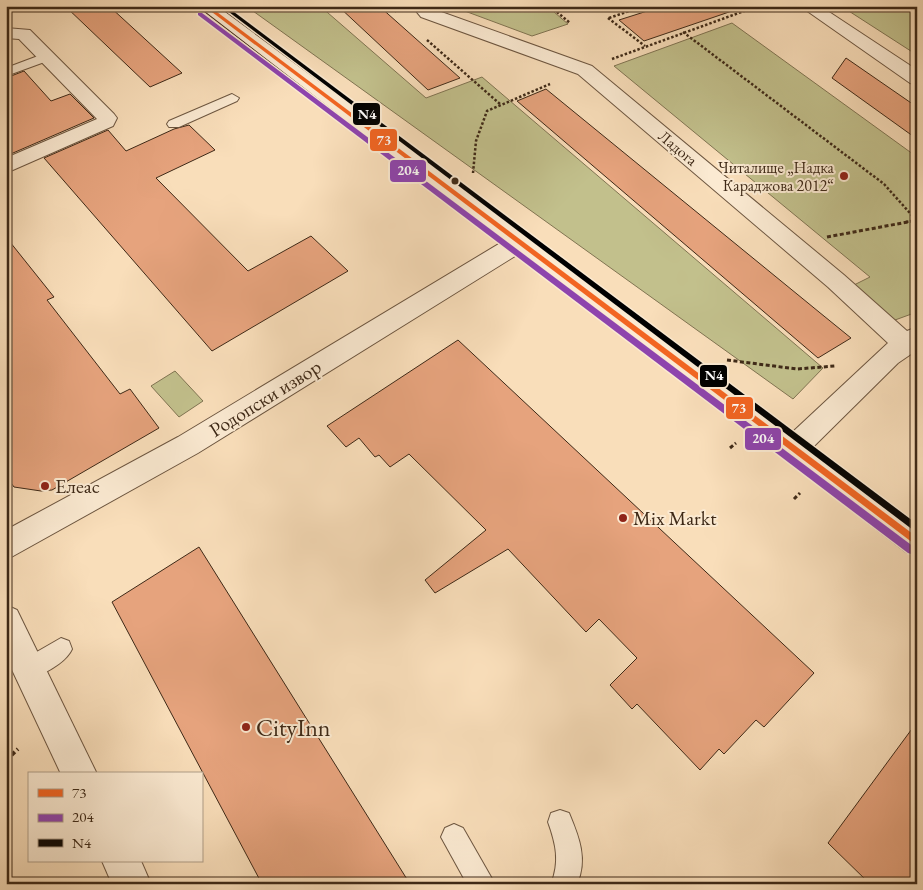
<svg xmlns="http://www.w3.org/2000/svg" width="923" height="890" viewBox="0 0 923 890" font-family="'EB Garamond',serif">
  <rect width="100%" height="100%" fill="#f9deba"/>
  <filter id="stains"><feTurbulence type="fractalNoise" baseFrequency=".004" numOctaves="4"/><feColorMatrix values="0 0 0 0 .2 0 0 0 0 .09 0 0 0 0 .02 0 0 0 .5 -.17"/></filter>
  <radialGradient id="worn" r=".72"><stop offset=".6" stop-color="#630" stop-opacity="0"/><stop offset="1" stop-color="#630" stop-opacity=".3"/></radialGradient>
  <g fill="#c2c08c" stroke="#807452">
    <path d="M246,6H320L426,98L482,77L823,368L793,399Z"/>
    <path d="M547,6L568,24L532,36L454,7Z"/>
    <path d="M841,6H908L917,12V55Z"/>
    <path d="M732,23L917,157V312L895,320L852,286L870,277L614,66Z"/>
    <path d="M175,371L203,401L179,417L151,386Z"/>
  </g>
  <g fill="#e6a37d" stroke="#3e2917">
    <path d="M65,6H109L182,73L150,87Z"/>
    <path d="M338,6H379L460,78L428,90Z"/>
    <path d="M663,6H731L732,11L644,41L619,20Z"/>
    <path d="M846,58L917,107V139L832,78Z"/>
    <path d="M24,71L51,101L70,94L94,118L6,156V78Z"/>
    <path d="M546,89L819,312L851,338L818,358L517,101Z"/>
    <path d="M189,125L215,150L156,178L248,271L311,236L348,271L212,351L44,158L108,130L126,151L174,129Z"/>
    <path d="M6,237L54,297L47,300L120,394L130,389L159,428L52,490L41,491L14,487L6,476Z"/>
    <path d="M458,340L814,673L764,727L756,720L724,754L719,749L700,770L637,704L632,709L610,685L637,658L599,619L586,632L508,549L435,593L425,580L486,530L409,454L390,467L379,455L375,457L359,438L346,447L327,426Z"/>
    <path d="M199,547L410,884H262L112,602Z"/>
    <path d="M917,722V884H870L828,843Z"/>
  </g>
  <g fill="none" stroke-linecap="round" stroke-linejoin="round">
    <defs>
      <g id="lane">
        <path d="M46,53L50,54L52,57L50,60L6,76V68Z"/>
        <path d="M232,94L239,98L237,101L179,127H169L167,124L169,121Z"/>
        <path d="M61,638L69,641L72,649C66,663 43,674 29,680L21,677L18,669L21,661Z"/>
        <path d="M560,810L569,813C579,837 588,859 577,884H551C560,862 556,844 548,822L551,813Z"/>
        <path d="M454,824L463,828L495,884H467L441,837L445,828Z"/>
      </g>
      <g id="street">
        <path d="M412,6H430L433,9L592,66L844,275L907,331L917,327V350L898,363L803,457L793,461L783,457L779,449L783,441L888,343L828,287L578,74L421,17Z"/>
        <path d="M800,6H820L917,70V85L910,83Z"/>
        <path d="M6,28L30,30L114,114L117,118L113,126L6,173V158L97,119L19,39L6,38Z"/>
        <path d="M520,234L528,236L531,242L528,248L198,453L6,560V530L178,437L512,236Z"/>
        <path d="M6,605L17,610L97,774H61L6,657Z"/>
        <path d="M102,861H141L151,884H112Z"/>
      </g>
      <path id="secondary" d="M198,6H217L917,524V556L906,552Z"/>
    </defs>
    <use href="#lane" stroke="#6d5640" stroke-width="2"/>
    <use href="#street" stroke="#6d5640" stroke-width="2"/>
    <use href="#secondary" stroke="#3e2917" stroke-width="2"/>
    <g stroke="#3e2917" stroke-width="2.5" stroke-dasharray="2.5 2" stroke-linecap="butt">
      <path d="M389,6L396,12"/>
      <path d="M550,6L570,23"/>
      <path d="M608,18L645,46"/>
      <path d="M609,18L644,6"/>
      <path d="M683,32L884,184L917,221"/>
      <path d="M427,40L500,104"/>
      <path d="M612,59L758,6"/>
      <path d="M473,173L476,141L487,111L550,84"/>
      <path d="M906,222L916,220"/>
    </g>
    <g stroke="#3e2917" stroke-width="3" stroke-dasharray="4 2.5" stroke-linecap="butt">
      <path d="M827,237L913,221"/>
      <path d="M727,360L797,369L835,366"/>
      <path d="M730,448L736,443"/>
      <path d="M794,499L800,493"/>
    </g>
    <path stroke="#3e2917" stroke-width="4" stroke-dasharray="4.5 3" stroke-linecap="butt" d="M6,760L18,749"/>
    <use href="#lane" fill="#fbead2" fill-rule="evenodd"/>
    <use href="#street" fill="#fbead2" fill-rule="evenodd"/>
    <use href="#secondary" fill="#fbead2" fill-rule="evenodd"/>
    <defs>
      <path id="bus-1" d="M204,6H209L917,537V546Z"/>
      <path id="bus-2" d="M198,13H202L914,547L915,550L914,553L911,554L908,553L198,15Z"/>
      <path id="bus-3" d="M221,6H226L917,524V533Z"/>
    </defs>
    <use href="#bus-1" stroke="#fbead2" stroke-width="3"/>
    <use href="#bus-2" stroke="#fbead2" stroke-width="3"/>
    <use href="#bus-3" stroke="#fbead2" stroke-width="3"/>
    <use href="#bus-1" fill="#f26522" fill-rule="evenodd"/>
    <use href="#bus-2" fill="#8e44ad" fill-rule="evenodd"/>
    <use href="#bus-3" fill="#000" fill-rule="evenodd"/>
  </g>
  <g fill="#8f2418" stroke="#fbead2" stroke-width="2">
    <circle cx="844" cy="176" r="5"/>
    <circle cx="45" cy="486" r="5"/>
    <circle cx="623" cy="518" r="5"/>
    <circle cx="246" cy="727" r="5"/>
  </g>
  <circle fill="#3e2917" stroke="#fbead2" stroke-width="2" cx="455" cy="181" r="4.5"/>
  <g text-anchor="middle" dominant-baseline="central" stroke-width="4" stroke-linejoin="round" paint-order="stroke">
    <g font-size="16" fill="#3e2917" stroke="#fbead2">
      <text transform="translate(678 148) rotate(40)">Ладога</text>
    </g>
    <g font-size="16" fill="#3e2917" stroke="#fbead2" text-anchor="end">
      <text x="834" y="167">Читалище „Надка<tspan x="834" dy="18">Караджова 2012“</tspan></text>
    </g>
    <g font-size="20" fill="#3e2917" stroke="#fbead2">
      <text transform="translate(265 398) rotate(-32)">Родопски извор</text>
    </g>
    <g font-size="20" fill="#3e2917" stroke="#fbead2" text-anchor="start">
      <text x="55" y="486">Елеас</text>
      <text x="633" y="518">Mix Markt</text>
    </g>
    <g font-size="24" fill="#3e2917" stroke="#fbead2" text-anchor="start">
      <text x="256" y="727">CityInn</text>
    </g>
  </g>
  <g stroke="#fbead2" stroke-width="2">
    <rect x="352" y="102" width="29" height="24" rx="5" fill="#000"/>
    <rect x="369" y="128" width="29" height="24" rx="5" fill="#f26522"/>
    <rect x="389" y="159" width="38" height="24" rx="5" fill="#8e44ad"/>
    <rect x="699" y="364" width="29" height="24" rx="5" fill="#000"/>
    <rect x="725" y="396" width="29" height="24" rx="5" fill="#f26522"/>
    <rect x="744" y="427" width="38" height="24" rx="5" fill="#8e44ad"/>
  </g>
  <g font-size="14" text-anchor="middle" font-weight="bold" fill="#fff">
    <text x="367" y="119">N4</text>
    <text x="384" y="145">73</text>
    <text x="408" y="175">204</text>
    <text x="714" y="380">N4</text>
    <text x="739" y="413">73</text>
    <text x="763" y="443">204</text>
  </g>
  <rect width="923" height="890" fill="none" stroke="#f9deba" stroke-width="25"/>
  <rect x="8" y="8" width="908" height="875" fill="none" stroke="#3e2917" stroke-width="2.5"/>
  <rect x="12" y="12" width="898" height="865" fill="none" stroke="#3e2917"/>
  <rect x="28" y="772" width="175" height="90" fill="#fbead2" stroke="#af9d87"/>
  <rect x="38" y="789" width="25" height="8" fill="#f26522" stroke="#af9d87"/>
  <text x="72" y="798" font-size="15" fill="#3e2917">73</text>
  <rect x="38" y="814" width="25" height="8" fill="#8e44ad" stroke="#af9d87"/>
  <text x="72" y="822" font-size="15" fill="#3e2917">204</text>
  <rect x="38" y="839" width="25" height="8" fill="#000000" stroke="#af9d87"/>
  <text x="72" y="848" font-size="15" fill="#3e2917">N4</text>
  <rect width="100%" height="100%" filter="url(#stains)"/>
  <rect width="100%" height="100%" fill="url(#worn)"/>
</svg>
